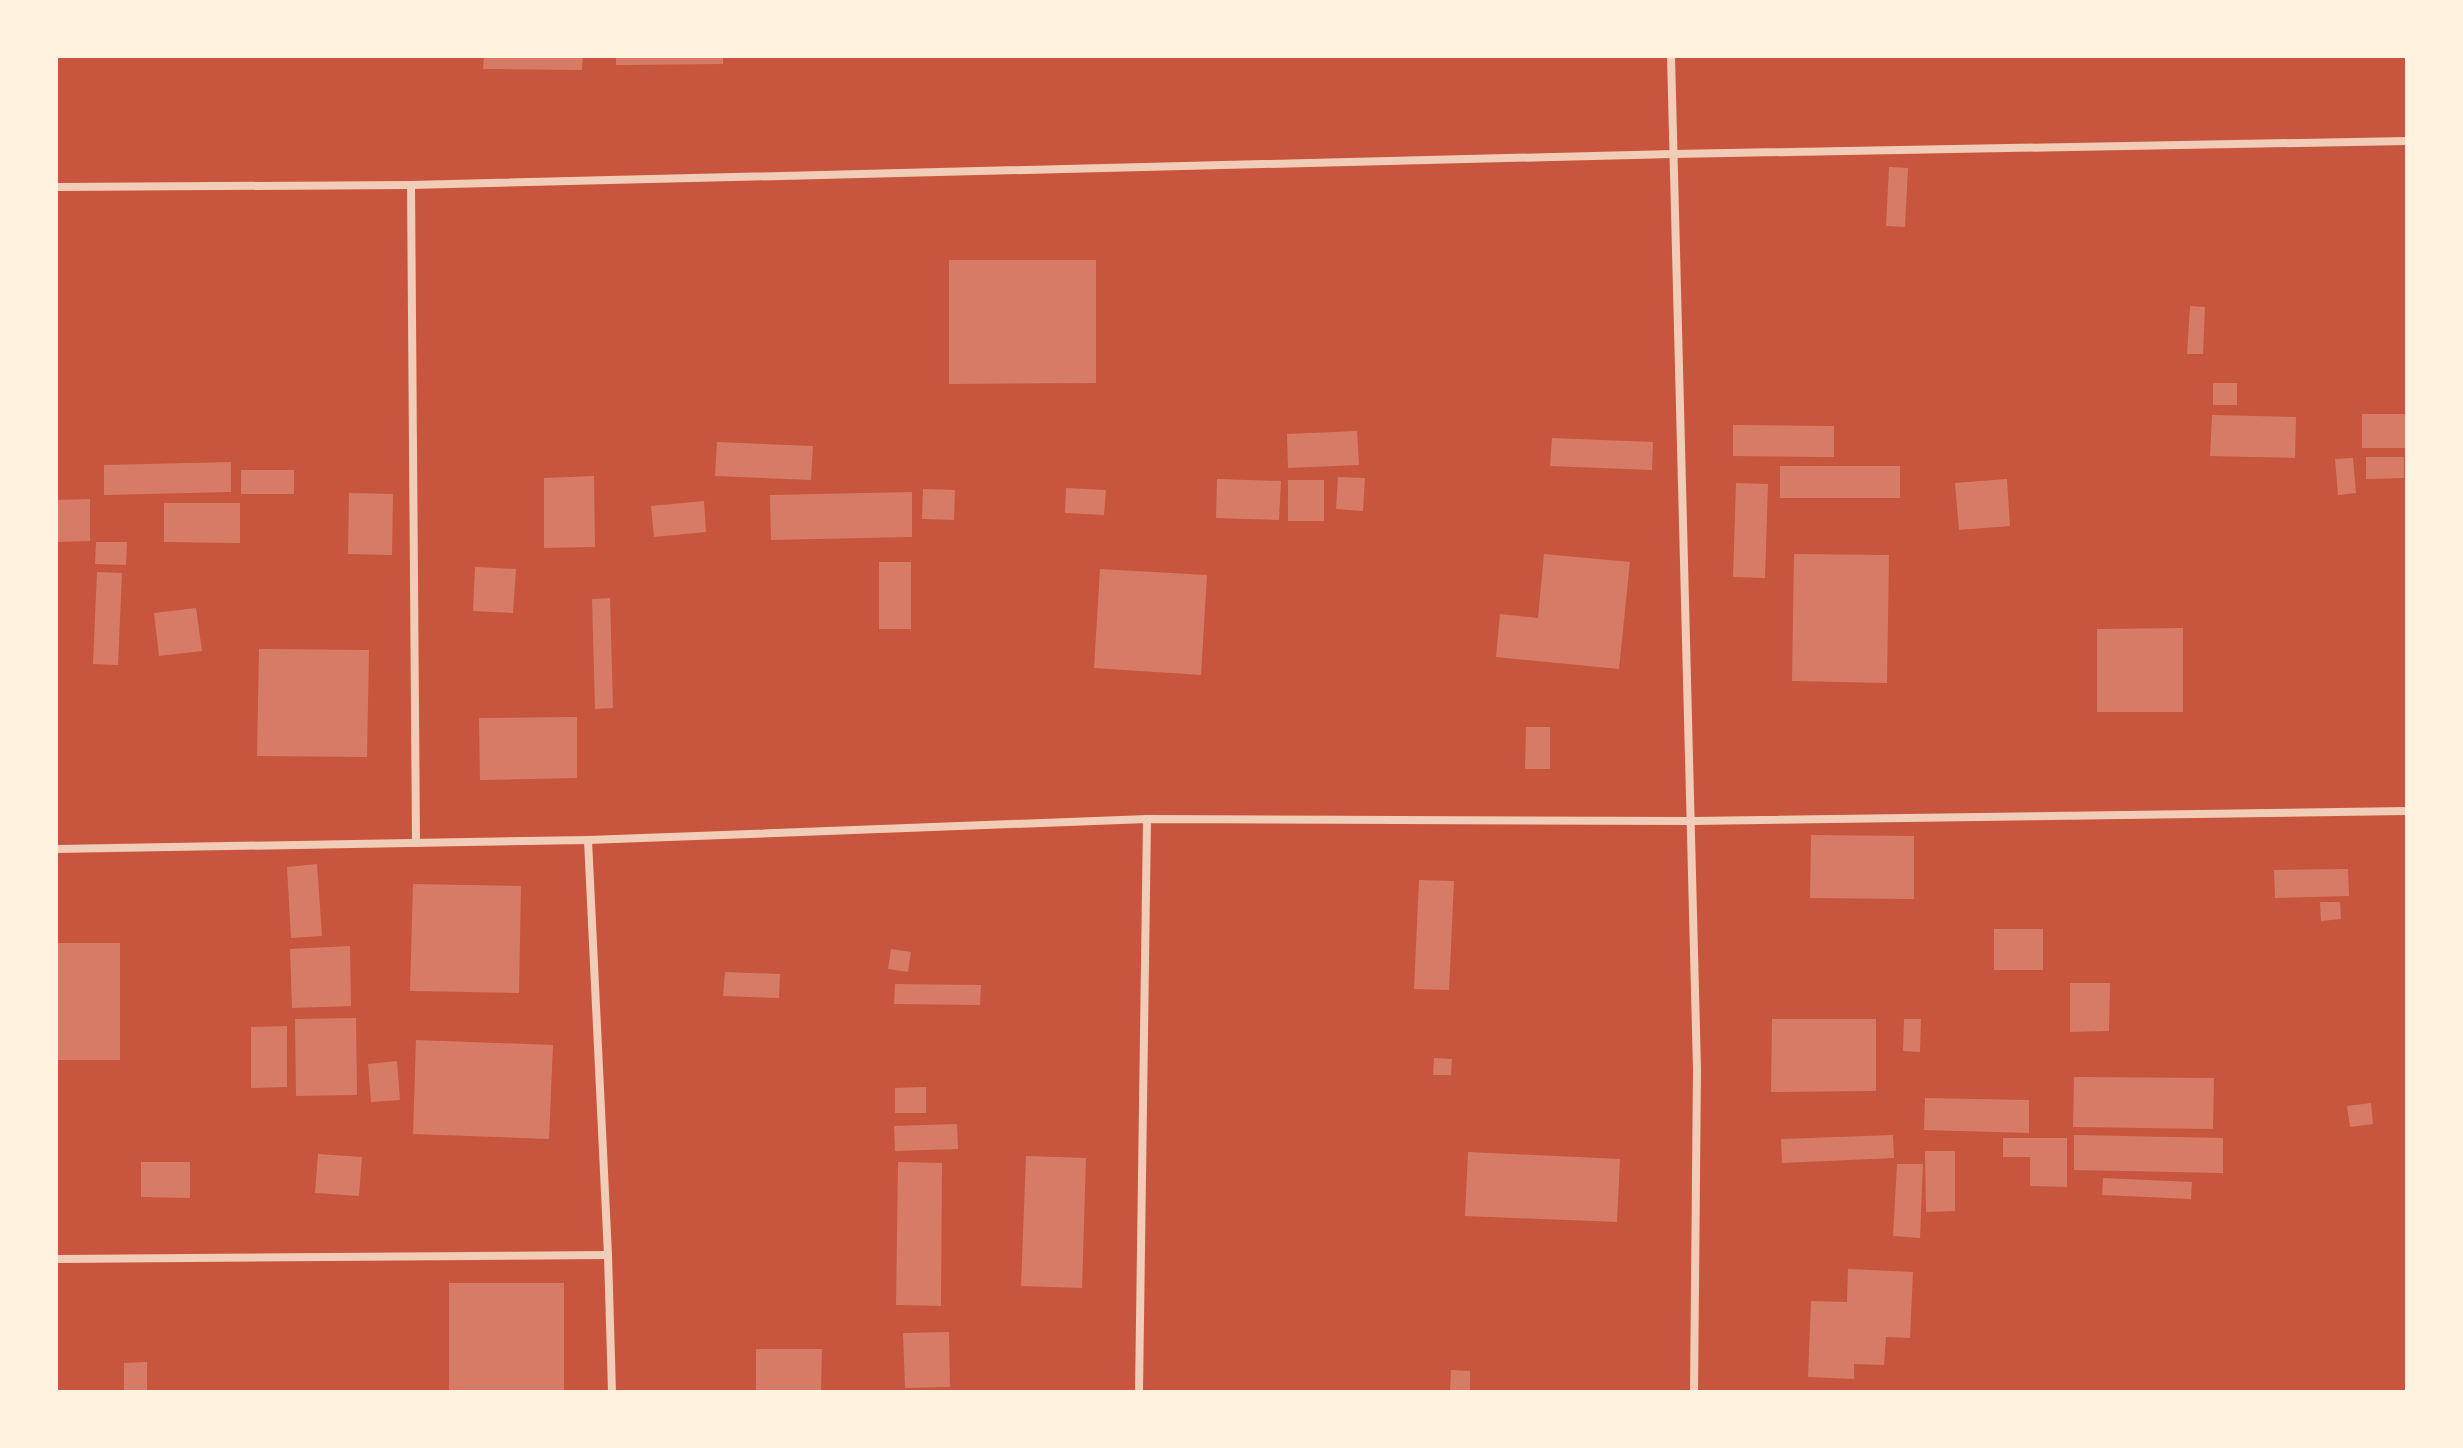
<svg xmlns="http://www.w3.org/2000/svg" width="2463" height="1448" viewBox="0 0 2463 1448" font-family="'Work Sans',sans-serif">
  <rect width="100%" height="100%" fill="#c8553d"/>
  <g fill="#d67c66">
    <path d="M484,56H583L582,70L483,69Z"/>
    <path d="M616,56H723V64L616,65Z"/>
    <path d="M1889,167L1908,168L1905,227L1886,226Z"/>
    <path d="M949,260H1096V383L949,384Z"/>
    <path d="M2190,306L2205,307L2203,354H2187Z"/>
    <rect x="2213" y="383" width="24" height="22"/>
    <rect x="2362" y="414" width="45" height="34"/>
    <path d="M2212,415L2296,417L2295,458L2210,456Z"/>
    <path d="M1733,425L1834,426V457L1733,456Z"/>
    <path d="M1357,431L1359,465L1288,468L1287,434Z"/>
    <path d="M1552,438L1653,442L1652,470L1550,466Z"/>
    <path d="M717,442L813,446L811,480L715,476Z"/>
    <path d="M2366,457H2404V478L2366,479Z"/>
    <path d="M2353,458L2356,493L2338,495L2335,459Z"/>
    <path d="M231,462V492L104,495V465Z"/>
    <rect x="1780" y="466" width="120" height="32"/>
    <rect x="241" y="470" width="53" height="24"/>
    <path d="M594,476L595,547L544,548V478Z"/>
    <path d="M1338,477L1365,478L1363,511L1336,509Z"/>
    <path d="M1217,479L1281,481L1279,520L1216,518Z"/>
    <path d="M2007,479L2010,526L1959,530L1955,483Z"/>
    <rect x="1288" y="480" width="36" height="41"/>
    <path d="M1736,483L1768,484L1765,578L1733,577Z"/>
    <path d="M1066,488L1106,490L1104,515L1065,513Z"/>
    <path d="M923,489L955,490L954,520L922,519Z"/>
    <path d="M912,492V537L771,540L770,495Z"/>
    <path d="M349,493L393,494L392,555L348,554Z"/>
    <path d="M90,499V541L56,542V500Z"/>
    <path d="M704,501L706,532L654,537L651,506Z"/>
    <path d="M164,503H240V543L164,542Z"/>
    <path d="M96,542H127L126,565L95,564Z"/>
    <path d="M1544,554L1630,562L1619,669L1496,657L1500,614L1538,618Z"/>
    <path d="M1794,554L1889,555L1887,683L1792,681Z"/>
    <rect x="879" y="562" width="32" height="67"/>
    <path d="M475,567L516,569L513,613L473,611Z"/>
    <path d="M1100,569L1207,575L1201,675L1094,668Z"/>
    <path d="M97,572L122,573L118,665L93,664Z"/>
    <path d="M610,598L613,708L595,709L592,599Z"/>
    <path d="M196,608L202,651L159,656L154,613Z"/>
    <path d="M2183,628V712H2097V629Z"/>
    <path d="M259,649L369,650L367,757L257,756Z"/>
    <path d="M577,717V778L480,780L479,718Z"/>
    <path d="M1526,727H1550V769H1525Z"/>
    <path d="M1811,835L1914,836V899L1810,898Z"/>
    <path d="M317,864L322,936L291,938L287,867Z"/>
    <path d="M2348,869L2349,896L2275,898L2274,870Z"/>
    <path d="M1419,880L1454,881L1449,990L1414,989Z"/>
    <path d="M413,884L521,886L519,993L410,991Z"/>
    <path d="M2320,902H2340L2341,919L2321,921Z"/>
    <rect x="1994" y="929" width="49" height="41"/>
    <rect x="56" y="943" width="64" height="117"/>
    <path d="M350,946L351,1006L292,1008L290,949Z"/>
    <path d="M891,949L911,952L908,972L888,969Z"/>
    <path d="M725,972L780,974L779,998L723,996Z"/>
    <path d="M2070,983H2110L2109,1031L2070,1032Z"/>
    <path d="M895,984L981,985L980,1005L894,1004Z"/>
    <path d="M356,1018L357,1095L296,1096L295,1019Z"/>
    <path d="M1772,1019H1876V1091L1771,1092Z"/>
    <path d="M1904,1019H1921L1920,1052L1903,1051Z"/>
    <path d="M287,1026V1087L251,1088V1027Z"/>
    <path d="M416,1040L553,1045L549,1139L413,1134Z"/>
    <path d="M1434,1058L1452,1059L1451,1075H1433Z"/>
    <path d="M397,1061L400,1100L371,1102L368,1064Z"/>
    <path d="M2074,1077L2214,1078L2213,1129L2073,1127Z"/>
    <path d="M926,1087V1113H895V1088Z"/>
    <path d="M1925,1098L2029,1100V1133L1924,1130Z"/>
    <path d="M2371,1103L2373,1124L2350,1127L2347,1106Z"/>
    <path d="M957,1124L958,1149L895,1151L894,1126Z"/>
    <path d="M1893,1135L1894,1158L1782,1163L1781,1139Z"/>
    <path d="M2074,1135L2223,1138V1173L2074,1170Z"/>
    <path d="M2003,1138H2067V1187L2030,1186V1157H2003Z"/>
    <path d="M1925,1151H1955V1211L1926,1212Z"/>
    <path d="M1468,1152L1620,1159L1617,1222L1465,1216Z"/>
    <path d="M318,1154L362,1157L359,1196L315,1193Z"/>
    <path d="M1026,1156L1086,1158L1082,1288L1021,1286Z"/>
    <path d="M141,1162H190V1198L141,1197Z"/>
    <path d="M898,1162L942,1163L941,1306L896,1305Z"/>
    <path d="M1897,1164H1923L1920,1238L1893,1236Z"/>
    <path d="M2103,1178L2192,1182L2191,1199L2102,1195Z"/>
    <path d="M1848,1269L1913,1272L1910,1338L1886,1337L1884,1365L1854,1364V1379L1808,1377L1811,1301L1847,1302Z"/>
    <rect x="449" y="1283" width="115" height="109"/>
    <path d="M949,1332L950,1387L905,1388L903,1333Z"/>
    <path d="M756,1349H822L821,1392H756Z"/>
    <path d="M147,1362V1392H124V1363Z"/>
    <path d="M1451,1370L1470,1371V1392H1450Z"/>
  </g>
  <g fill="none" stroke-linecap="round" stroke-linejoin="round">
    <g stroke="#f1ccb7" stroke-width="8">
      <path d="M1671,56L1697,1069L1694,1392"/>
      <path d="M411,185L416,843"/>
      <path d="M56,187L411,185L1673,154L2407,141"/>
      <path d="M588,840L608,1255L612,1392"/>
      <path d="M56,849L588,840L1147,819L1692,821L2407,811"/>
      <path d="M56,1259L608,1255"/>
      <path d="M1139,1392L1147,819"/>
    </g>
  </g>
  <rect width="2463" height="1448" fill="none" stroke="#fff3e0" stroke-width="116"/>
</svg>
